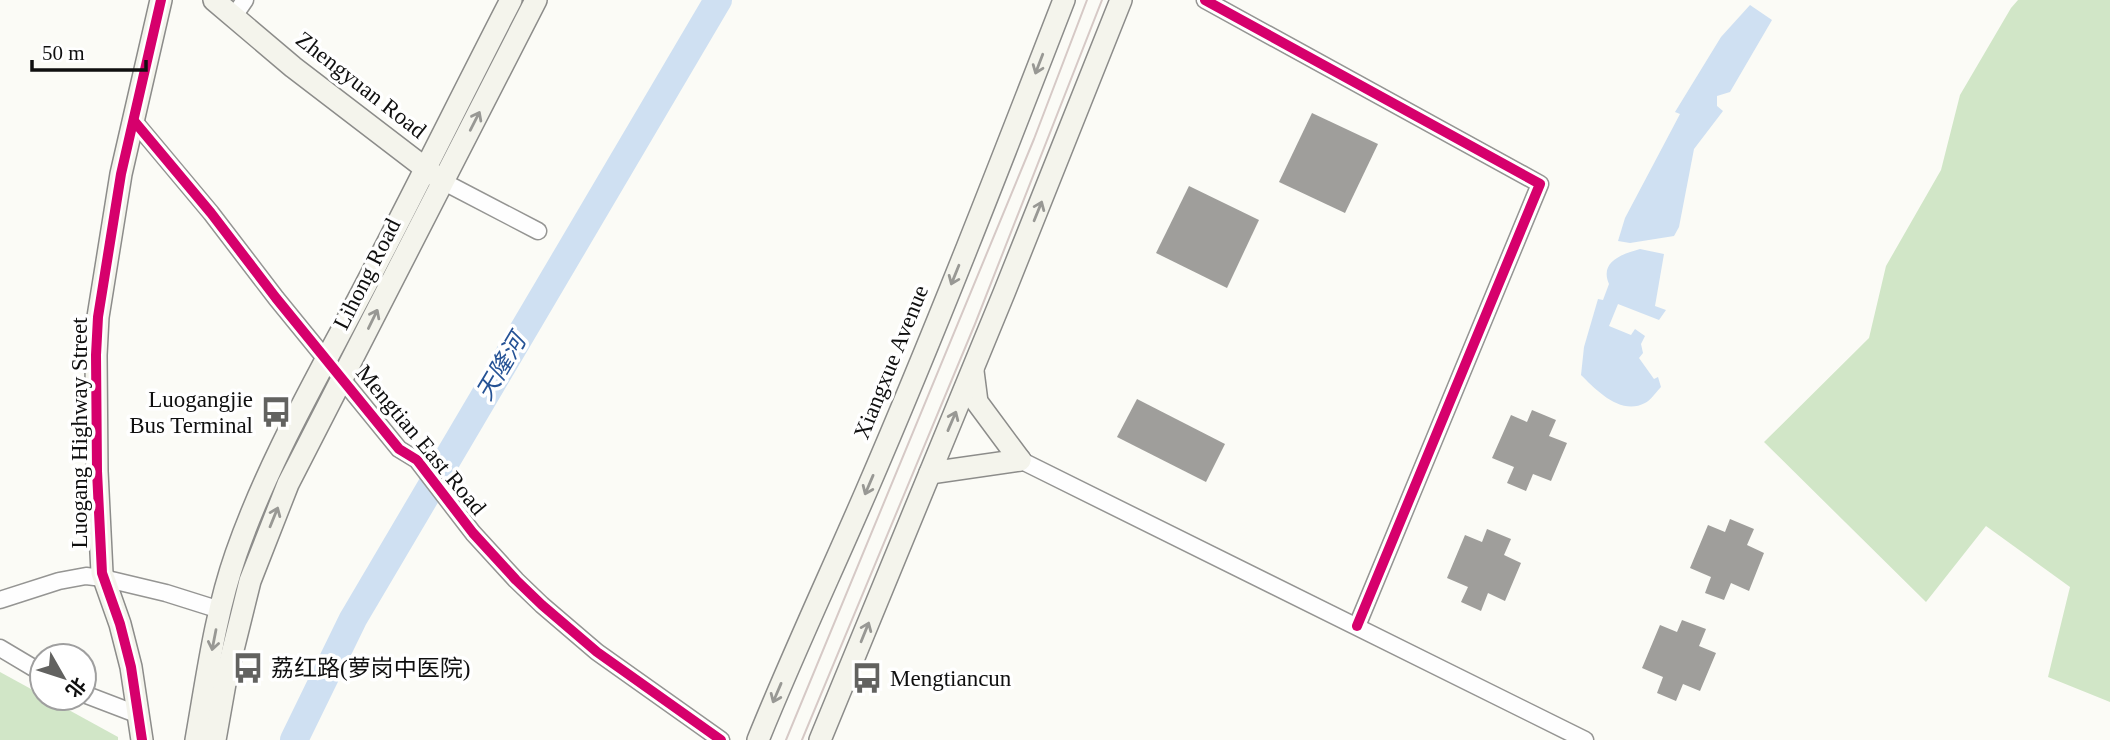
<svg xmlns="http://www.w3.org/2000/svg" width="2110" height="740" viewBox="0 0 2110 740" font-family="'Times New Roman','Noto Sans SC',serif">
  <rect width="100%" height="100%" fill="#fbfbf6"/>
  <g fill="#d1e6c7">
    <path d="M2018,0H2110V702L2048,677L2070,587L1986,526L1926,602L1764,442L1869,338L1886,266L1941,170L1960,95L2011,8Z"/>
    <path d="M0,672L42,695V698H47L118,737V740H0Z"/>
  </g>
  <g fill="#cfe0f2">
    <path d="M1750,5L1772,20L1730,92L1717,96V106L1723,111L1694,149L1679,227L1674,236L1630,243L1618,241L1625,218L1680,114L1675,112L1721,37Z"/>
    <path d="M1640,249L1664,254L1655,306L1666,310L1659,320L1618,304L1609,326L1631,335L1635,329L1645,336L1641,344L1643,353L1639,358L1654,379L1658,377L1661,387C1656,392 1651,400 1645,403C1621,416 1596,390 1581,375L1584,347L1598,299L1603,300L1609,284C1599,261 1623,254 1640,249Z"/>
  </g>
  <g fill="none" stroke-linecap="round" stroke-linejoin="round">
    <path stroke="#cfe0f2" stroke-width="28" d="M294,740L353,619L718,0"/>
  </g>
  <g fill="#9f9e9b">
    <path d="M1312,113L1378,144L1345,213L1279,182Z"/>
    <path d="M1189,186L1259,220L1227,288L1156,253Z"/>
    <path d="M1137,399L1225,444L1206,482L1117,437Z"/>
    <path d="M1532,410L1556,420L1549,436L1567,443L1551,481L1533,474L1526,491L1507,483L1514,467L1492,458L1511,415L1527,422Z"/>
    <path d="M1730,519L1754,529L1747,545L1764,553L1749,591L1731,583L1724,600L1705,593L1711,577L1690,568L1708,525L1725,532Z"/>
    <path d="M1487,529L1511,539L1504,555L1521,563L1505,601L1488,593L1481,611L1461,602L1468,587L1447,578L1465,535L1482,542Z"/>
    <path d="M1682,620L1706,629L1699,646L1716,653L1700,691L1683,684L1676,701L1657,693L1663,677L1642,668L1660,625L1677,632Z"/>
  </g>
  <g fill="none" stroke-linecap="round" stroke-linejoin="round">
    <defs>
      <g id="street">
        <path d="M1205,0L1540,184L1357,626"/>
        <path d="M234,16L245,0"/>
        <path d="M134,121L211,213L276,298L399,449L417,460L473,533L516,580L542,605L597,652L721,740"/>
        <path d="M444,182L538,231"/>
        <path d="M1020,460L1585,740"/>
        <path d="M0,600L59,581L86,576L103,578L166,593L220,610"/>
        <path d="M0,648L42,673"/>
        <path d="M84,694L139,715"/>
      </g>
      <g id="secondary">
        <path d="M214,0L293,67L434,175"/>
        <path d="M973,371L977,402L1020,460"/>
        <path d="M930,473L1020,460"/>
        <path d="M142,740L131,667L120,624L102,573L97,471L96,355L98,317L121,174L161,0"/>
        <path d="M196,740C207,678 215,614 236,554C268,462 317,378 362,292C413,195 461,97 511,0"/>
        <path d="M215,740L226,678L250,581L288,484L536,0"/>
        <path d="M758,740C792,656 830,575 866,492C936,330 1000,165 1064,0"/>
        <path d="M820,740L1004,293L1121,0"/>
      </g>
    </defs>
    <use href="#street" stroke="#959593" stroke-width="19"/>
    <use href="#secondary" stroke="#8c8c8a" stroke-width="24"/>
    <use href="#street" stroke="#fefefe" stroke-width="16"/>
    <use href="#secondary" stroke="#f4f4ec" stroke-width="21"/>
    <g stroke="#d6c9c6" stroke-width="2">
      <path d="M786,740L1034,139L1087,0"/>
      <path d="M802,740L975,324L1102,0"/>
    </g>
    <defs>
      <g id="cycleway">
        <path d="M1205,0L1540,184L1357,626"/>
        <path d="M134,121L211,213L276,298L399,449L417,460L473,533L516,580L542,605L597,652L721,740"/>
        <path d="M142,740L131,667L120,624L102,573L97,471L96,355L98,317L121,174L161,0"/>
      </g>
    </defs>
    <use href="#cycleway" stroke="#fff" stroke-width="15"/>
    <use href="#cycleway" stroke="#d6006c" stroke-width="10"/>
  </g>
  <defs><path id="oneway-shaft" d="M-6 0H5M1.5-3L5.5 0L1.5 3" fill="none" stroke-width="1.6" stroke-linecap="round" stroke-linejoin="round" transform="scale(1.75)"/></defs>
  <g stroke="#989894">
    <use href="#oneway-shaft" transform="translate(1039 64) rotate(111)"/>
    <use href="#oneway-shaft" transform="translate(475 121) rotate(-63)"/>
    <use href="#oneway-shaft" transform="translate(1038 211) rotate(-68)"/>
    <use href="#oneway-shaft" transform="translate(955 275) rotate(112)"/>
    <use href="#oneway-shaft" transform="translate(373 319) rotate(-64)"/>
    <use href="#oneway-shaft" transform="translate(952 421) rotate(-67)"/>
    <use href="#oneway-shaft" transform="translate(869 485) rotate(113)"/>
    <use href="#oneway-shaft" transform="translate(274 517) rotate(-68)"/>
    <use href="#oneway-shaft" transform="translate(865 632) rotate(-68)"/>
    <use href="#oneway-shaft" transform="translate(214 640) rotate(101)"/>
    <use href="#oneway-shaft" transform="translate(777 693) rotate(113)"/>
  </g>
  <defs>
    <symbol id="bus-bare" viewBox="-9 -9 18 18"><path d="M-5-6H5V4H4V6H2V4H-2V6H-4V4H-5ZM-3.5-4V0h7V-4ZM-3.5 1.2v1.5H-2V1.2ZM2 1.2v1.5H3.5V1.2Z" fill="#626260" stroke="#fff" stroke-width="2.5" paint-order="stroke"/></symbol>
  </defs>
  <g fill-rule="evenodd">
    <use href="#bus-bare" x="254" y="390" width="44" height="44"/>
    <use href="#bus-bare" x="226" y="646" width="44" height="44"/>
    <use href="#bus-bare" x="845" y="656" width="44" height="44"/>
  </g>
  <g text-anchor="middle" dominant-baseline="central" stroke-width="7" stroke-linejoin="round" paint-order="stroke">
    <g font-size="23" fill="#0f0f0f" stroke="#fff">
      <text transform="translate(361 85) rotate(38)">Zhengyuan Road</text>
      <text transform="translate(367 274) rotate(-63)">Lihong Road</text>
      <text transform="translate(891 362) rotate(-68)">Xiangxue Avenue</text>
      <text transform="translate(79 433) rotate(-90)">Luogang Highway Street</text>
      <text transform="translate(421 440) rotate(50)">Mengtian East Road</text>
    </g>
    <g font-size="23" fill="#0f0f0f" stroke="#fff" text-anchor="start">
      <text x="253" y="399" text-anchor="end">Luogangjie<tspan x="253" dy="26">Bus Terminal</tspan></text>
      <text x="271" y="668">荔红路(萝岗中医院)</text>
      <text x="890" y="678">Mengtiancun</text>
    </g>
    <g font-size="24" font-style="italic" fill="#255295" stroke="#fff">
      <text transform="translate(501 367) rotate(-59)">天隆河</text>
    </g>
  </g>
  <g transform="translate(63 677) rotate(129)"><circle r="33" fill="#ffffff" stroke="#9f9f9f" stroke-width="2"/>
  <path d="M0-5L12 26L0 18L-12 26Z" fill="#626260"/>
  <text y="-10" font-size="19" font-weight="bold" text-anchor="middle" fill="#0f0f0f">北</text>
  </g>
  <path d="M32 60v10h114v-10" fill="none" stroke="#0f0f0f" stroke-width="3.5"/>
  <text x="42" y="60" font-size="21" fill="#0f0f0f" stroke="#ffffff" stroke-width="5" paint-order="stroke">50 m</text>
</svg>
